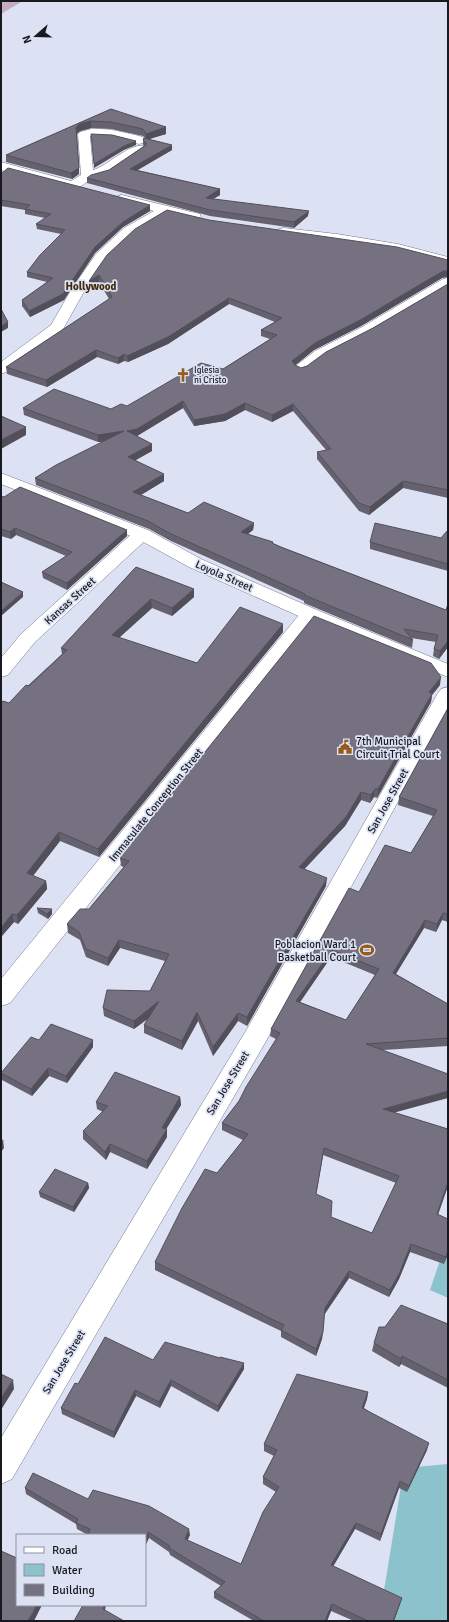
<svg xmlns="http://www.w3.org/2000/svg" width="449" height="1622" viewBox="0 0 449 1622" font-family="Signika,sans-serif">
  <rect width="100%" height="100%" fill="#dce2f4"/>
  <path fill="#c7abc3" d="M1,1H23L1,14Z"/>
  <g fill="#8cc2cb">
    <path d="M448,1237V1298L430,1290Z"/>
    <path d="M448,1464V1621H379L404,1468Z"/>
  </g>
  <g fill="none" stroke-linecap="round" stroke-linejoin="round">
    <defs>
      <g id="street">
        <path d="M91,129C109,128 126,133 143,137L145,140L143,143L139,144L112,137L90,136L93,170C107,166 130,143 143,146L145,149L108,174L91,179L77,189L73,190L1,170V162L71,181L81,175L78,134L80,132Z"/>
        <path d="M122,195L200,214L201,217L200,220L195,221L167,214L134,234L106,260L85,290L62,331L6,372L1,374V362L51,325L71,290L96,254L124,228L154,211L118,202L116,199L118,196Z"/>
        <path d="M284,228L337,234L398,244L448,257V265L397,252L279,235L277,232L279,229Z"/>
        <path d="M448,278V288L372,333L325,357L306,371L301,373L296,371L293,368L315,351L362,327L443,279Z"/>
        <path d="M142,529L148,530L151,534L148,538L35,642L8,675L1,677V658L21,634L136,530Z"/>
        <path d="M310,608L317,610L320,614L317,618L10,1003L1,1006V979L303,610Z"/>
      </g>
      <g id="secondary">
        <path d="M1,473L148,530L201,559L317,610L448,664V677L303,618L189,567L136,538L1,484Z"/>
        <path d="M448,687V711L265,1043L12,1479L1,1484V1438L247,1029L438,693L441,689Z"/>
      </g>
    </defs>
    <use href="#street" stroke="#717786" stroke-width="1"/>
    <use href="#secondary" stroke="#717786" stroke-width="1"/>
    <use href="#street" fill="#fff" fill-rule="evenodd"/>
    <use href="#secondary" fill="#fff" fill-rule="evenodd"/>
  </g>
  <g fill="#65616f" fill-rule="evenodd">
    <path d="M111,109L166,134L149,139L172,150L137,170L220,189V195L213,199L308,216L294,228L210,216L87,183V178L109,170L144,146L143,145V140L145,138L143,136L111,129L91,128L80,131L77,134L79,174L72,179L6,162V155Z"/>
    <path d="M1,174L150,211L123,227L95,253L64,300L30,317L22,306V300L47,282L27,277V272L61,234L37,229L36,224L45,218L25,214V210L1,206Z"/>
    <path d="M209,220L442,278L361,326L314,350L295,365L301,368L307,366L373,328L448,284V498L403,488L369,515L359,511L317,459V452L326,450L293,411L272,422L245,410L225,421L194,426L183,408L137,436L152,444V451L135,460L164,481L141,495L188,513L254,523L253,530L248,534L446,610L448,604V647L439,659L433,656L434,649L436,642L411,638L413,640L412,648L304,603V601L171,541L149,529L36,485L35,478L103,442H98L24,415L23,408L111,409L127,406L223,369L270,339L261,336V330L275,322L229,304L168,344L128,362L124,361L118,364L97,357L47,387L7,374L6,367L109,299L99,282L89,287V281Z"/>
    <path d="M1,496L4,497L127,536L67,590L43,578L42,572L66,556L16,535L11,539L1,536Z"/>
    <path d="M448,530V571L370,549V542L441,538Z"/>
    <path d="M136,567L194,589V597L172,616L152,608L119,638L197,663L283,624V632L99,857L60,841L33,876L46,881L47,889L18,924L14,922L1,937L9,703L62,654L61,648Z"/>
    <path d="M440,685L432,695L431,702L377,798L374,797L370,803L361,800L345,826L304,869L326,886L247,1026L238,1021L213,1056L198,1021L182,1050L144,1033V1025L148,1019L134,1029L104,1016L103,1008L150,991L165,961L120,948L108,966L86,957L80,940L68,933L67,924L89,909L124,867L121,866L120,858Z"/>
    <path d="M448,708V922L442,920L436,932L424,928L396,974L448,1004V1046L383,1050L395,1113L448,1129V1186L438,1215L448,1254L444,1264L410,1252L399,1279L389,1297L349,1278L324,1315L322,1339L316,1356L281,1337V1331L155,1270V1262L217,1173L243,1140L222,1130V1123L239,1101L276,1039L270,1036L271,1029L359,892L411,853L433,816L398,805L399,797ZM331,957L375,975L346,1020L300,1002ZM323,1155L396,1183L372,1233L331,1217L316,1194Z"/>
    <path d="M37,908L52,914L48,919L38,913Z"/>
    <path d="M39,1040H93V1047L67,1083L49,1076L32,1096L2,1080L1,1073Z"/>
    <path d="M180,1097L181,1105L166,1129L167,1137L147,1169L110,1152L106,1160L83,1139V1131L103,1112L97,1109L96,1102Z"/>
    <path d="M88,1183L89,1188L74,1212L40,1197L39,1192Z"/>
    <path d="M448,1324V1388L401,1364L399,1367L372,1351L374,1343Z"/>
    <path d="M153,1360L244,1369L218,1412L171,1386L160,1408L136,1396L114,1438L62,1414L61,1408L78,1384Z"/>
    <path d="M368,1392L367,1399L364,1408L427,1450L407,1492L399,1488L380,1541L355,1529L333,1566L400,1604L394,1621H354L331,1611L327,1621H254L214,1598V1592L221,1586L170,1555L169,1552L149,1538L88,1535L77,1529L76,1524L26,1494L25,1488L88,1499L190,1535L187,1540L241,1564L276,1492L263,1484V1477L274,1456L264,1451V1444Z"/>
  </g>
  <g fill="#534f5a">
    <path d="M91,121V128L80,131L76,134V128L79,124Z"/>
    <path d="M166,127V134L146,140V134Z"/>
    <path d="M136,141V145L124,150L94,168V164L124,146Z"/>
    <path d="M172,145V150L131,174L130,169Z"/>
    <path d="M79,168V174L72,179L71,173Z"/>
    <path d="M220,189V195L206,203V198Z"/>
    <path d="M150,205V211L123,227L95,253L64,300L30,317L29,311L95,247L123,222Z"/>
    <path d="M309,211L308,216L294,228V222Z"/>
    <path d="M443,271H448V277L442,278L361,326L314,350L292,368V361L315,343Z"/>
    <path d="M99,275V282L89,287V281Z"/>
    <path d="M229,298V304L168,344L128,362L127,356Z"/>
    <path d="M8,322V328L1,332V326Z"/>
    <path d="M96,350L97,357L47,387L46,380Z"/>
    <path d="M124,354V361L118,364V358Z"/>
    <path d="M183,401V408L137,436L127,431Z"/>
    <path d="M245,403V410L225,421L194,426V420Z"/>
    <path d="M293,404V411L272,422V415Z"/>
    <path d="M26,427V435L1,449V440Z"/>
    <path d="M124,431L125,438L98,442V435Z"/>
    <path d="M152,444V451L129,464L128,457Z"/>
    <path d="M164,474V481L134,499L133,492Z"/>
    <path d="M403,481V488L369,515L370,507Z"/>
    <path d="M254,523L253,530L241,539V532Z"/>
    <path d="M15,528L16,535L11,539L10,532Z"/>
    <path d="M127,530V536L67,590V583Z"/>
    <path d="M194,589V597L172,616V608Z"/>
    <path d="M23,592V597L1,616V611Z"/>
    <path d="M151,599L152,608L112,644V635Z"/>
    <path d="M283,624V632L99,857L98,849Z"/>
    <path d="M448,641V647L439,659L440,651Z"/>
    <path d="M441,677L440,685L432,695L431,702L377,798L378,789L429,692Z"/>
    <path d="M375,789L374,797L370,803L371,795Z"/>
    <path d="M361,792V800L345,826L299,875V867Z"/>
    <path d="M59,832L60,841L28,882L27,873Z"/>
    <path d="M327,878L326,886L247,1026V1017Z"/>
    <path d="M46,881L47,889L18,924L17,915Z"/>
    <path d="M52,909V914L48,919L47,914Z"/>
    <path d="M443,913L442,920L436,932L437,924Z"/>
    <path d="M12,914L14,922L1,937V928Z"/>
    <path d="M425,920L424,928L392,980L393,973Z"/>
    <path d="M119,940L120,948L108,966V958Z"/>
    <path d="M332,950L331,957L296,1008V1001Z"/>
    <path d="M159,1001V1009L134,1029V1021Z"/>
    <path d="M197,1012L198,1021L182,1050V1041Z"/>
    <path d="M238,1013V1021L213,1056V1047Z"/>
    <path d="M93,1040V1047L67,1083L66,1076Z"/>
    <path d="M48,1068L49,1076L32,1096L31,1089Z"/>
    <path d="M448,1091V1098L382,1116L383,1109Z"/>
    <path d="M180,1097L181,1105L162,1136V1128Z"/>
    <path d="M167,1129V1137L147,1169V1161Z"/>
    <path d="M3,1139L4,1148L1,1152V1142Z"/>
    <path d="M110,1144V1152L106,1160L105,1152Z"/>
    <path d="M324,1148L323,1155L315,1201L316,1194Z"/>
    <path d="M448,1182V1186L435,1222L437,1214Z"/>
    <path d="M88,1183L89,1188L74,1212L73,1207Z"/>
    <path d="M411,1244L410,1252L399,1279L389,1297L390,1290Z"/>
    <path d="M448,1250V1254L444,1264Z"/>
    <path d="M349,1271V1278L324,1315L325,1308Z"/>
    <path d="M323,1332L322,1339L316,1356V1349Z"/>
    <path d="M402,1356L401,1364L399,1367L401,1359Z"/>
    <path d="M244,1363V1369L218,1412V1406Z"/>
    <path d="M13,1380L14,1389L1,1410V1398Z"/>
    <path d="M171,1380V1386L160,1408L159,1402Z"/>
    <path d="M135,1390L136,1396L114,1438V1432Z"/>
    <path d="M368,1392L367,1399L361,1415L362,1408Z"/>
    <path d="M429,1443L427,1450L407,1492L409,1486Z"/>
    <path d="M400,1481L399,1488L380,1541L381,1534Z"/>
    <path d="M356,1523L355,1529L330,1572L331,1565Z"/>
    <path d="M189,1529L190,1535L185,1546V1539Z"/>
    <path d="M148,1532L149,1538L145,1547V1540Z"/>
    <path d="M402,1598L400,1604L394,1621H393Z"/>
    <path d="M332,1604L331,1611L327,1621H325Z"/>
    <path d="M37,1605H42L34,1621H28Z"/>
    <path d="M104,1605H106L104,1615L103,1609Z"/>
  </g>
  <g fill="#767181" stroke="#534f5a" fill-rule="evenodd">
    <path d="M111,109L166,127L146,134L143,129L111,122L91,121L79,124L76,128L79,168L71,173L6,155Z"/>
    <path d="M91,134L112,135L136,141L124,146L94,164Z"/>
    <path d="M144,138L172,145L130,169L220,189L206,198L309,211L294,222L210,210L87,178L91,175L109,170L146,145V143L143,140Z"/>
    <path d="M8,168L150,205L123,222L95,247L63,294L29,311L22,300L53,278L27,272L40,255L65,230L36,224L51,214L25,209L30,205L1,200V174Z"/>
    <path d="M167,210L209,220L397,247L448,260V271H443L362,319L315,343L292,361L295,365L301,368L307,366L326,352L373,328L448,284V490L403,481L370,507L359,503L317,452L331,449L293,404L272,415L245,403L225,414L194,420L183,401L137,429L127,431L152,444L128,457L164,474L133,492L188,513L204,502L254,523L241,532L273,542L272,543L283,548L446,610L448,604V641L440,651L434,649L438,635L404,629L413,640L304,595L305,594L171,534L148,521L35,478L56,465L124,431L98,435L23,408L54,389L111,409L121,404L127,406L201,363L223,369L277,335L261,330L282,318L229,298L168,337L127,356L124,354L118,358L96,350L46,380L6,367L112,297L99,275L89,281L107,255L135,229Z"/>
    <path d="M1,309L8,322L1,326Z"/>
    <path d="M1,416L26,427L1,440Z"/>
    <path d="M20,487L127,530L67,583L42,572L72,552L15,528L10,532L1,529V496L4,497Z"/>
    <path d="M375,523L441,538L448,530V564L370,542Z"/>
    <path d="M136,567L194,589L172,608L151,599L112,635L197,663L240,607L283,624L98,849L59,832L27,873L46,881L17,915L12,914L1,928V703L3,701L9,703L26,685L29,686L67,650L61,648Z"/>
    <path d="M1,582L23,592L1,611Z"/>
    <path d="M314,616L431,663L441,677L429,692L432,694L378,789H375L371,795L361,792L346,817L299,867L327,878L247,1017L238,1013L213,1047L197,1012L182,1041L144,1025L159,1001L134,1021L103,1008L107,990L150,991L169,954L119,940L108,958L86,949L79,932L67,924L80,909H89L129,861L120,858Z"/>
    <path d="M448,708V914L443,913L437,924L425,920L393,973L448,1004V1038L366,1044L448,1074V1091L383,1109L448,1129V1182L437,1214L448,1219V1250L446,1257L411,1244L400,1272L390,1290L349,1271L325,1308L323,1332L316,1349L281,1330L284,1325L155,1262L182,1208L205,1169L217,1173L248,1134L222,1123L239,1101L246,1087L280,1033L271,1029L349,888L359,892L385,845L411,853L437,810L399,797ZM332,950L379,969L346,1020L296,1001ZM324,1148L399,1176L372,1233L331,1217L332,1201L316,1194Z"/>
    <path d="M37,908L52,909L47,914Z"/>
    <path d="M51,1024L93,1040L66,1076L48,1068L31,1089L1,1073L31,1037L39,1040Z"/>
    <path d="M115,1072L180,1097L162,1128L167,1129L147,1161L110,1144L105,1152L83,1131L108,1106L96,1102Z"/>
    <path d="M55,1169L88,1183L73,1207L39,1192Z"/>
    <path d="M401,1305L448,1324V1380L402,1356L401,1359L374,1343L379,1327H385Z"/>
    <path d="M105,1337L153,1360L165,1342L220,1358V1357L244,1363L218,1406L171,1380L159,1402L135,1390L114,1432L61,1408L75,1383L78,1384Z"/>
    <path d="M1,1374L13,1380L1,1398Z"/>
    <path d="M297,1374L368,1392L362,1408L429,1443L409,1486L400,1481L381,1534L356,1523L331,1565L402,1598L393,1621H368L332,1604L325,1621H264L214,1592L225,1582L169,1548L170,1546L148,1532L145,1540V1535H88L90,1529L76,1523L78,1519L25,1488L33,1473L88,1499L93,1490L149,1506L189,1529L185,1539L241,1564L263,1512L279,1487L263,1477L277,1450L264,1444Z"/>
    <path d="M1,1551L17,1558V1605H37L28,1621H1Z"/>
    <path d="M83,1605H104L103,1609L124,1621H74Z"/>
  </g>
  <defs>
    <symbol id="church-bare" viewBox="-9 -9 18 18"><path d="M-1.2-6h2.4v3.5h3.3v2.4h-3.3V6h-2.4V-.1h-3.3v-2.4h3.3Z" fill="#975c1c" stroke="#dce2f4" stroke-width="2.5" paint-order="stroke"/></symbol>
    <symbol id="civic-bare" viewBox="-9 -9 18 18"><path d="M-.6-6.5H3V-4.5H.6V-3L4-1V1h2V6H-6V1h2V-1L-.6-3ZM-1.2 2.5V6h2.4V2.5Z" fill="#975c1c" stroke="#dce2f4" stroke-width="2.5" paint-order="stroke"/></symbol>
    <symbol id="stadium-bare" viewBox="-9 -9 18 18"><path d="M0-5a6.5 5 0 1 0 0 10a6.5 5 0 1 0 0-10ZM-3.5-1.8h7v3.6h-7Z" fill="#975c1c" stroke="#dce2f4" stroke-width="2.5" paint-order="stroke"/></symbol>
  </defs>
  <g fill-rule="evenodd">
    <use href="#church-bare" x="173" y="365" width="20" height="20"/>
    <use href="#civic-bare" x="335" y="737" width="20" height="20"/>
    <use href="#stadium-bare" x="357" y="940" width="20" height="20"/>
  </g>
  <g text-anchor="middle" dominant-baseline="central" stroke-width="3.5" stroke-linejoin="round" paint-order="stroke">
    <g font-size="9" fill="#181a20" stroke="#dce2f4" text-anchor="start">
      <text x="194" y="370">Iglesia<tspan x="194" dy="10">ni Cristo</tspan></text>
    </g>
    <g font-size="11" font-weight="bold" fill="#44280a" stroke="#dce2f4">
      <text x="91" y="286">Hollywood</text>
    </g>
    <g font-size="11" fill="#181a20" stroke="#dce2f4">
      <text transform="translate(224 576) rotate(24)">Loyola Street</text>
      <text transform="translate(70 601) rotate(-42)">Kansas Street</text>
      <text transform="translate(388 801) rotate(-61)">San Jose Street</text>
      <text transform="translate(156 805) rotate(-51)">Immaculate Conception Street</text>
      <text transform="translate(228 1083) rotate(-59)">San Jose Street</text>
      <text transform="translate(64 1362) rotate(-59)">San Jose Street</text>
    </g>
    <g font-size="11" fill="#181a20" stroke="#dce2f4" text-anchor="start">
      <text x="356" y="741">7th Municipal<tspan x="356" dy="13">Circuit Trial Court</tspan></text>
      <text x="356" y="944" text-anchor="end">Poblacion Ward 1<tspan x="356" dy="13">Basketball Court</tspan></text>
    </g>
  </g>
  <rect width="449" height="1622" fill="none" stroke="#181a20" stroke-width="4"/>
  <rect x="16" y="1534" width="130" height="72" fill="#dce2f4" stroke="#8e929f"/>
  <rect x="24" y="1547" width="20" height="6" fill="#ffffff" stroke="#8e929f"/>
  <text x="52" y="1554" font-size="12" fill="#181a20">Road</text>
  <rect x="24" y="1564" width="20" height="12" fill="#8cc2cb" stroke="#8e929f"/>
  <text x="52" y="1574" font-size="12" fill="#181a20">Water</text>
  <rect x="24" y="1584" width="20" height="12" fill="#767181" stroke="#8e929f"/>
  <text x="52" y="1594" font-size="12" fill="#181a20">Building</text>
  <g transform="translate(36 36) rotate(250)" stroke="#dce2f4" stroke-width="3" paint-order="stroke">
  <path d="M0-3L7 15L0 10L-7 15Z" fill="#181a20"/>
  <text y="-6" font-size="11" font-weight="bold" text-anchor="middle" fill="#181a20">N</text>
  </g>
</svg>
